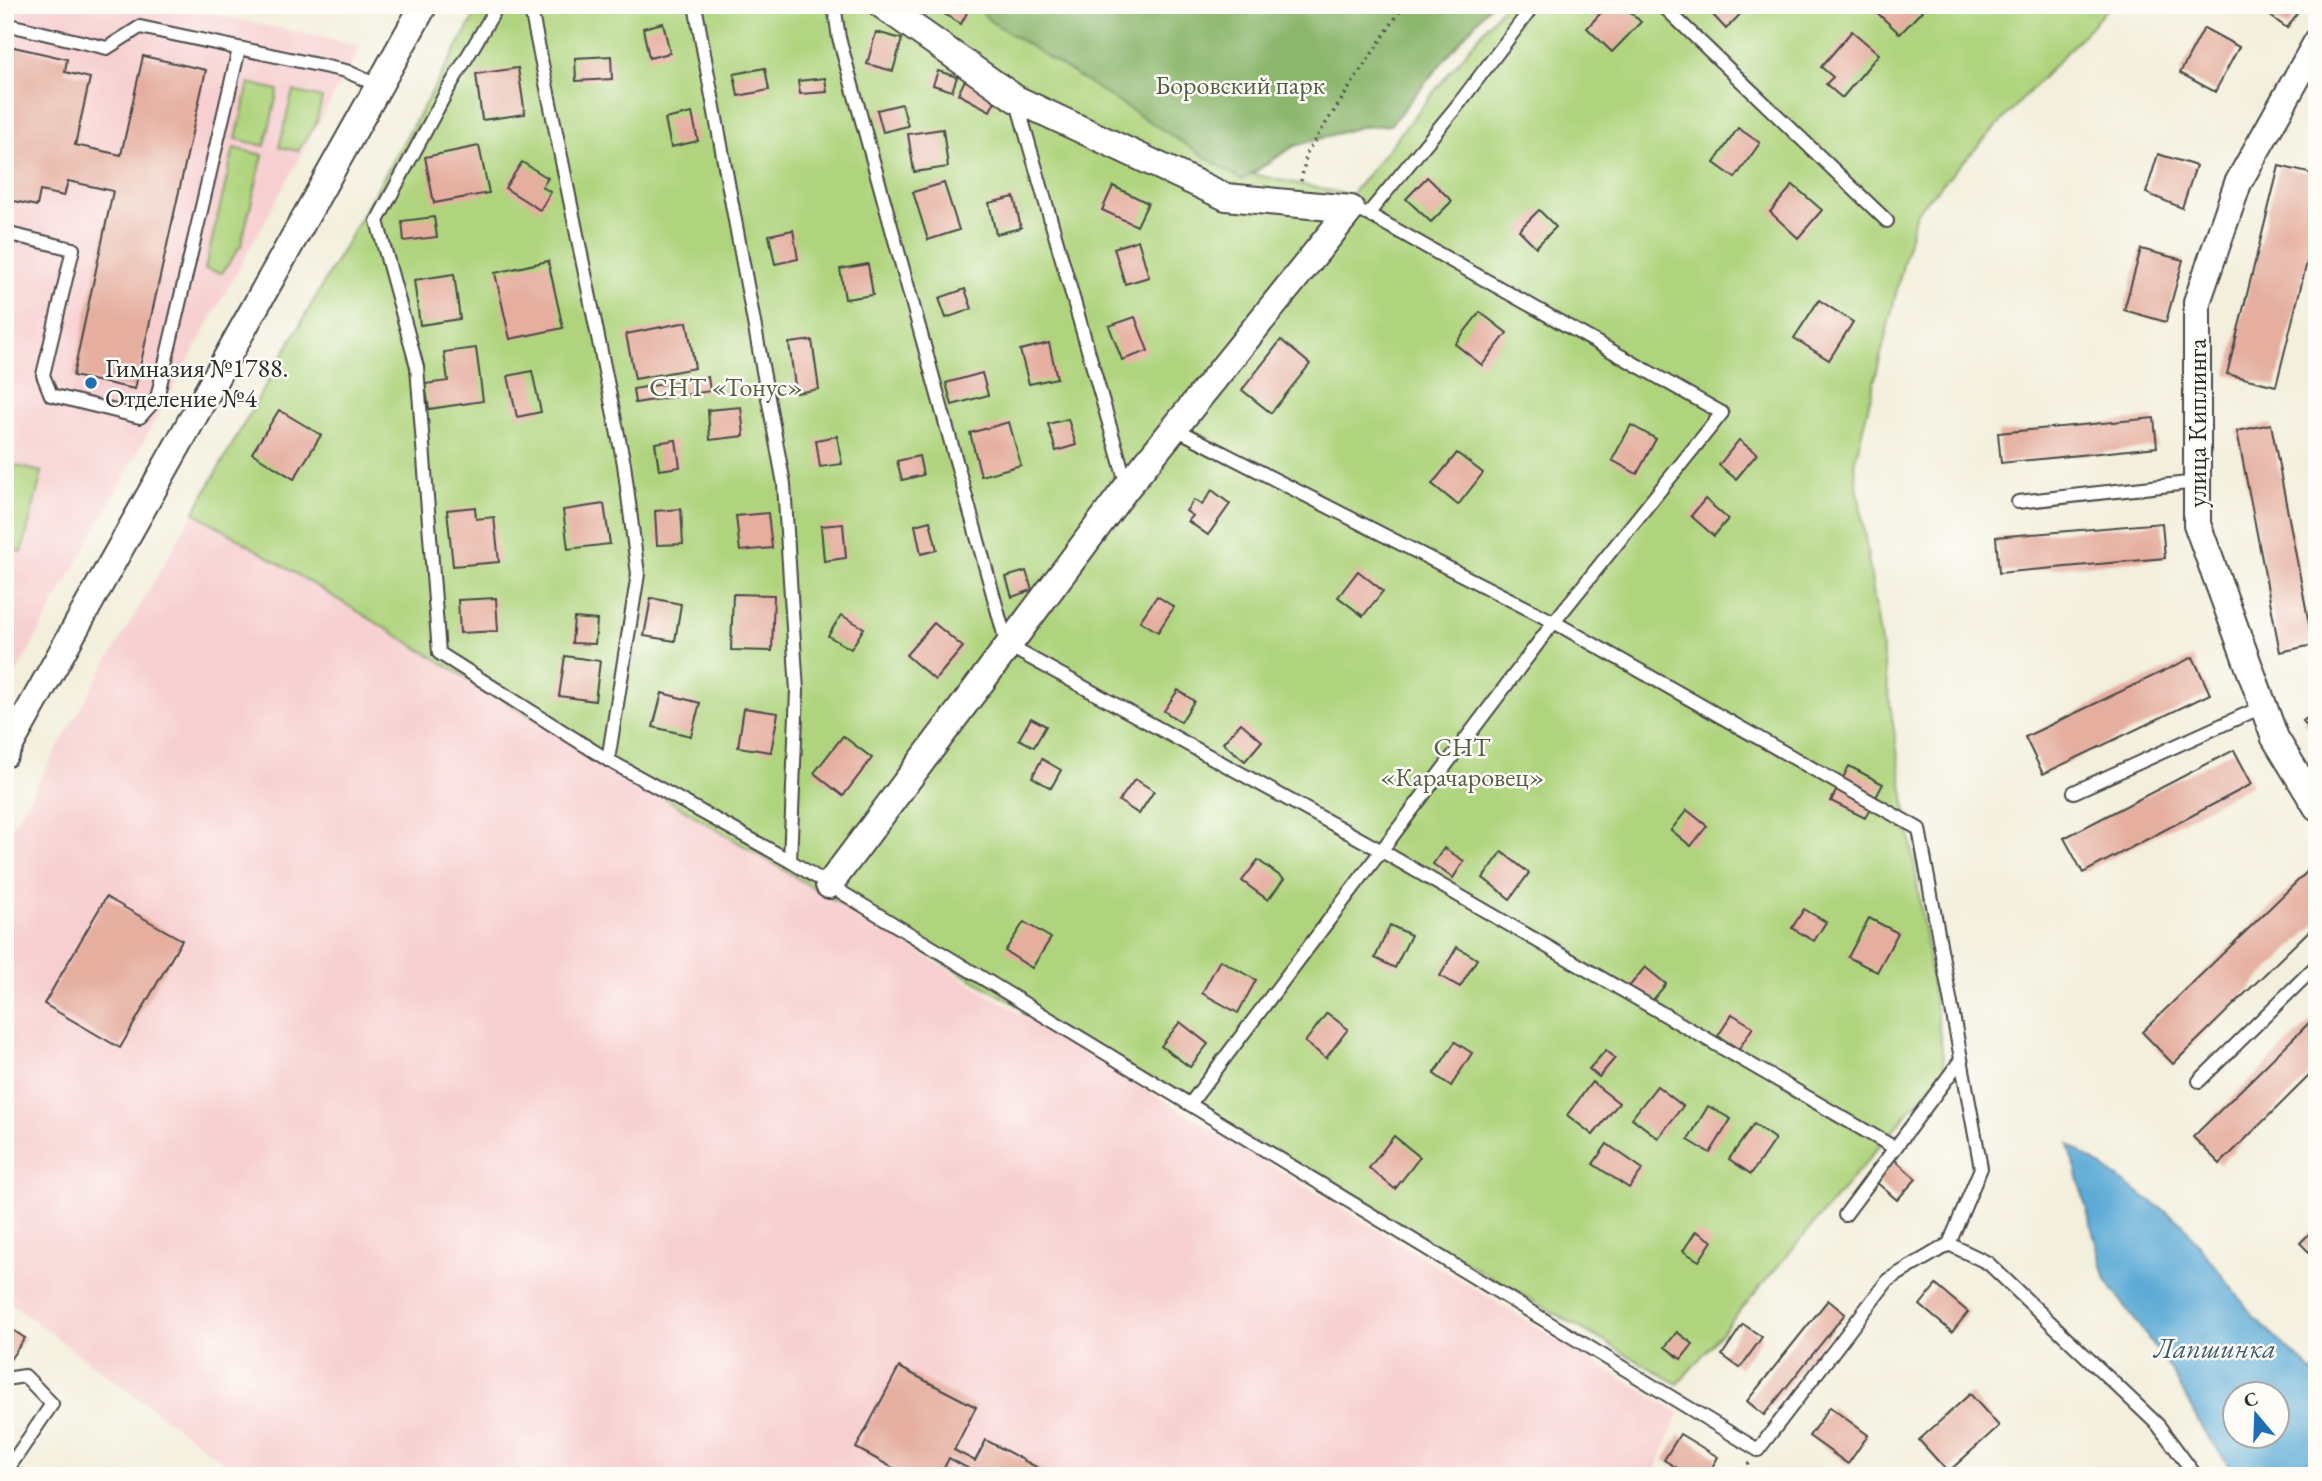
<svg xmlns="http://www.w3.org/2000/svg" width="2322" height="1481" viewBox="0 0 2322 1481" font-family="'EB Garamond',serif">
  <rect width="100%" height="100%" fill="#fdfcf7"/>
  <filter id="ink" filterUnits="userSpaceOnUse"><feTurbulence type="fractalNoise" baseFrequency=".0143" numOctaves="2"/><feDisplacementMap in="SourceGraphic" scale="14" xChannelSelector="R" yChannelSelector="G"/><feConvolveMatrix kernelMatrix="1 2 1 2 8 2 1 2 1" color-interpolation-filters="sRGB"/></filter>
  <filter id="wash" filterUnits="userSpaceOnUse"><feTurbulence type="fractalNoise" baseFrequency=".00686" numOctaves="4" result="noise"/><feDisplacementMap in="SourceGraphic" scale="28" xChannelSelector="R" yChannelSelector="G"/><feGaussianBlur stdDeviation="1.57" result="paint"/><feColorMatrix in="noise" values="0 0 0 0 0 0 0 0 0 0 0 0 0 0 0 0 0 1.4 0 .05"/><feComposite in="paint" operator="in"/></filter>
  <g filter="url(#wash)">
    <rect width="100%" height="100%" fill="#f3efdc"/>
    <g fill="#f7cfd0">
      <path d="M5,5H82L98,9L99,5H171L361,46L5,694Z"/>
      <path d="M194,512L1679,1413L1653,1476H242L5,1299V839Z"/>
    </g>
    <g fill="#afd47d" stroke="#6d8054" stroke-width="2">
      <path d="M481,5H1490L1390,125L1359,127L1294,146L1252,174L1351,195L1504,5H2111L1916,212L1854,464L1945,1069L1678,1384L830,898L194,512Z"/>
      <path d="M249,83L278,90L265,146L236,139Z"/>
      <path d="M293,91L322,98L316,124L298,151L279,147Z"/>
      <path d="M234,148L263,155L241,245L222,273L205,269Z"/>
      <path d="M5,463L42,472L22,552L5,548Z"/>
    </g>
    <path fill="#8bb66c" stroke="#5b704c" stroke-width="2" d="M975,5H1490L1390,125L1359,127L1294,146L1242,180L990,21Z"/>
    <path fill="#5dabd6" stroke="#446b80" stroke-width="2" fill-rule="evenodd" d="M2069,1144L2182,1223L2254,1317L2317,1376V1476L2236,1475L2201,1427L2173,1373L2106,1280ZM2234,1394H2276V1436H2234Z"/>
    <g id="blocks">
      <g fill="#e5ae9f">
        <path d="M930,5H971L961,24Z"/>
        <path d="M1608,5H1623L1641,22L1612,52L1587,28Z"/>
        <path d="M1721,5H1749L1726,29L1712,14Z"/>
        <path d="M1875,5H1916L1922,11L1900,34L1872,8Z"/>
        <path d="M2255,5H2303L2287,28Z"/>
        <path d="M663,23L670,53L649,58L643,28Z"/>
        <path d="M2204,28L2239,47L2215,92L2180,73Z"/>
        <path d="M1852,31L1879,54L1842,98L1826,84L1833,77L1821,67Z"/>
        <path d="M876,32L902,39L893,71L867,64Z"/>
        <path d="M5,45L67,59L65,72L90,78L75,145L121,155L143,56L206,70L135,389L73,376L113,191L68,181L64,196L40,191L37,206L5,199Z"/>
        <path d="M611,56L612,79L576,81L575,58Z"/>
        <path d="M518,68L525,114L482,120L476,74Z"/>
        <path d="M765,68L769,90L738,96L734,74Z"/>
        <path d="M938,71L957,77L952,91L933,85Z"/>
        <path d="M825,78L827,92L800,94L798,81Z"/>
        <path d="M966,78L998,95L990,111L958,94Z"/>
        <path d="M902,104L908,126L883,132L877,110Z"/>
        <path d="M692,113L698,141L671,147L665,119Z"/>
        <path d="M1738,128L1760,143L1735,178L1714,163Z"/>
        <path d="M943,129L948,167L914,172L908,134Z"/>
        <path d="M479,146L489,193L434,203L425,157Z"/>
        <path d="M2158,154L2196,166L2182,208L2146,193Z"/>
        <path d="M522,162L548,178L542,187L551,192L540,210L505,188Z"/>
        <path d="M2279,166L2317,175V222L2276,386L2227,374Z"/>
        <path d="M1427,177L1452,201L1431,222L1406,199Z"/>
        <path d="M944,183L959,230L928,240L913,192Z"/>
        <path d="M1793,185L1822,210L1798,238L1770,212Z"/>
        <path d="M1113,186L1148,203L1137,226L1102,210Z"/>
        <path d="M1014,197L1021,228L996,234L989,203Z"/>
        <path d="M1539,210L1556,227L1536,247L1519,230Z"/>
        <path d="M434,217L437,237L404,241L402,221Z"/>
        <path d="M793,230L798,259L775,264L769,235Z"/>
        <path d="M1138,240L1149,277L1125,284L1114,248Z"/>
        <path d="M2141,249L2183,260L2166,322L2124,310Z"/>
        <path d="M548,261L563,328L510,339L495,273Z"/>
        <path d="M868,264L873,295L845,299L840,269Z"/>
        <path d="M454,274L460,319L420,325L414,280Z"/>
        <path d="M965,289L972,309L946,318L939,298Z"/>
        <path d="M1819,300L1853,322L1829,360L1794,338Z"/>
        <path d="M1480,312L1507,333L1482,365L1455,344Z"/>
        <path d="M1135,317L1148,351L1122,360L1109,326Z"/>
        <path d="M687,322L695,368L635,379L626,334Z"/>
        <path d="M812,340L819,389L796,393L789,343Z"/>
        <path d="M1281,340L1310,364L1271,413L1242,390Z"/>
        <path d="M1049,343L1057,378L1029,384L1020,350Z"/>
        <path d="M476,348L483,401L429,409L425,384L448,381L444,352Z"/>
        <path d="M532,371L541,412L517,417L508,376Z"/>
        <path d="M982,373L988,395L952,405L946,383Z"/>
        <path d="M708,377L710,391L635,403L633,389Z"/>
        <path d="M741,407L744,436L710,440L708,410Z"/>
        <path d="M279,410L321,435L294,479L252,453Z"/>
        <path d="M2154,418L2157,447L2001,463L1998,433Z"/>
        <path d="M1068,419L1076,445L1056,451L1048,424Z"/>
        <path d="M1009,422L1021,465L981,476L970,433Z"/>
        <path d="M2271,424L2313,645L2280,652L2237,431Z"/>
        <path d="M1631,425L1656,439L1637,474L1612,460Z"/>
        <path d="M837,436L842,464L820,467L816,440Z"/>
        <path d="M676,440L680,467L659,470L655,443Z"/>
        <path d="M1739,440L1757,454L1736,479L1719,465Z"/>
        <path d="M1457,453L1483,473L1458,505L1432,484Z"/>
        <path d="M919,456L923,475L902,480L897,461Z"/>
        <path d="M1212,490L1230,504L1208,535L1188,521L1193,516L1186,511L1194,500L1202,505Z"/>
        <path d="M1705,499L1728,519L1714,536L1691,516Z"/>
        <path d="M604,504L610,544L568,549L563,510Z"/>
        <path d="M475,507L476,519L494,517L499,562L453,566L447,510Z"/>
        <path d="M681,509L683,544L657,545L655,511Z"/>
        <path d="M768,513L772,548L740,551L736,516Z"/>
        <path d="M930,521L937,550L921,554L915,525Z"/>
        <path d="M2162,523L2165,558L1999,573L1996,537Z"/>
        <path d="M843,524L846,558L824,561L821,526Z"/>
        <path d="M1026,571L1032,590L1012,597L1006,577Z"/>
        <path d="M1358,571L1383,591L1363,616L1338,597Z"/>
        <path d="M733,594L774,595L772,651L731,650Z"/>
        <path d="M1157,596L1174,607L1158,632L1140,621Z"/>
        <path d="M496,598L498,631L460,633L458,600Z"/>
        <path d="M651,598L681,604L675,641L644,636Z"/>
        <path d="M841,615L864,628L851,649L828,636Z"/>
        <path d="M574,618L597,620L595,644L572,643Z"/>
        <path d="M934,623L963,647L935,680L906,655Z"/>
        <path d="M565,656L600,661L595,701L559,696Z"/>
        <path d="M2193,657L2210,694L2043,774L2025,737Z"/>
        <path d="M1178,690L1194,701L1181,722L1164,711Z"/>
        <path d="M662,693L700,703L691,736L653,727Z"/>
        <path d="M744,708L778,713L771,752L738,747Z"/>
        <path d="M2317,710V739L2303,721Z"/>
        <path d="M1031,718L1046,726L1034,747L1019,739Z"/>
        <path d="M1241,723L1262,741L1245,761L1223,743Z"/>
        <path d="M843,736L872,758L843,796L814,773Z"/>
        <path d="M2234,750L2252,784L2083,873L2064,838Z"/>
        <path d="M1042,759L1061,770L1051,788L1032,777Z"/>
        <path d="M1849,766L1883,784L1865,818L1831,801Z"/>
        <path d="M1135,779L1154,791L1139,814L1119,801Z"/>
        <path d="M1687,810L1707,826L1691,846L1671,830Z"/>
        <path d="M1444,848L1464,861L1453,878L1433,864Z"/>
        <path d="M1502,852L1529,873L1510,899L1483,878Z"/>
        <path d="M1258,860L1284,879L1268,900L1242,881Z"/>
        <path d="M2311,868L2317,874V923L2173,1064L2142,1032Z"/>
        <path d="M106,897L182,940L120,1048L44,1004Z"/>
        <path d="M1804,909L1826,922L1814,941L1792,928Z"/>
        <path d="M1869,918L1898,933L1877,972L1848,957Z"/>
        <path d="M1024,922L1051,938L1032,968L1005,951Z"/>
        <path d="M1390,925L1411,935L1395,968L1375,958Z"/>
        <path d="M1457,947L1477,959L1460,987L1440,976Z"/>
        <path d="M1220,960L1256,980L1238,1013L1202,993Z"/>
        <path d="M1645,967L1666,984L1649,1005L1628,988Z"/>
        <path d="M1327,1013L1348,1029L1326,1058L1305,1042Z"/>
        <path d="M1732,1014L1753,1027L1739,1049L1718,1036Z"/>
        <path d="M2317,1015V1068L2220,1164L2193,1137Z"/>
        <path d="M1180,1022L1208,1044L1190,1067L1161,1046Z"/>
        <path d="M1455,1042L1472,1053L1451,1086L1434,1074Z"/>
        <path d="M1606,1050L1615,1058L1599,1077L1589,1069Z"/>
        <path d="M1592,1082L1619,1103L1593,1135L1567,1115Z"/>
        <path d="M1657,1086L1683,1106L1658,1138L1632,1118Z"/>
        <path d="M1708,1106L1731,1119L1710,1153L1688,1140Z"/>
        <path d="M1754,1124L1775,1139L1751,1174L1729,1159Z"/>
        <path d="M1394,1136L1420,1157L1395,1189L1369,1168Z"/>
        <path d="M1607,1144L1643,1169L1629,1188L1593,1164Z"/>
        <path d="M1894,1159L1916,1179L1897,1200L1875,1181Z"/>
        <path d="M2317,1226V1260L2300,1243Z"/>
        <path d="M1696,1231L1712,1241L1699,1261L1683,1251Z"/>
        <path d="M1936,1285L1968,1312L1952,1332L1920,1305Z"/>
        <path d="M1828,1300L1845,1314L1764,1415L1747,1401Z"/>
        <path d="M1743,1324L1762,1337L1740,1368L1722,1355Z"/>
        <path d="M8,1327L25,1338L9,1361L5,1359V1332Z"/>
        <path d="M1677,1332L1693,1344L1681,1359L1665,1347Z"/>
        <path d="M899,1367L976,1407L954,1450L975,1461L986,1440L1053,1476H982L949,1458L940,1476H908L856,1448Z"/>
        <path d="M1970,1394L1999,1426L1948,1472L1919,1440Z"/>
        <path d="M1830,1407L1868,1435L1848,1464L1809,1436Z"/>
        <path d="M1680,1434L1718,1457L1707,1476H1690L1664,1460Z"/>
      </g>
    </g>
  </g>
  <g filter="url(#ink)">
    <use href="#blocks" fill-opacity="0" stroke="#494846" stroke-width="2"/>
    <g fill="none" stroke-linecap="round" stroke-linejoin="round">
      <defs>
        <g id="service">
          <path d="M498,5L447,91L377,221L417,367L439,653L608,760L790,861L1758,1450L1888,1280L1949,1244L1988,1263L2158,1425L2196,1476"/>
          <path d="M530,5L624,464L638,574L608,760"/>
          <path d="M695,5L784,484L797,691L790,861"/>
          <path d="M834,5L839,38L1007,645L1382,851L1895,1148"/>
          <path d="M1662,5L1887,221"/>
          <path d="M5,24L107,48L140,27L346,71L379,86"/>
          <path d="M1016,99L1127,486"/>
          <path d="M1368,214L1457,106L1534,5"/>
          <path d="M5,233L73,249L43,375L51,395L140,417L157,398L239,49L228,46"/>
          <path d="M1176,429L1554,622L1919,829L1981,1168L1949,1244"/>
          <path d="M2018,502L2197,482"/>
          <path d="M2074,792L2264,706"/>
          <path d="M2199,1081L2317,965"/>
          <path d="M1190,1104L1554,622L1722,413L1368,214L1351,209"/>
          <path d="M1845,1215L1960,1061"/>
          <path d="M5,1379L25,1376L52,1404L5,1473"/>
        </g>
        <g id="minor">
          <path d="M2317,42L2238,183L2197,302V524L2275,738L2317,807"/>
          <path d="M5,754L424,5"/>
          <path d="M829,885L1127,487L1351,209L1226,197L1016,99L882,5"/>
        </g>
      </defs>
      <use href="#service" stroke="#494846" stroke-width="16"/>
      <use href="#minor" stroke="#494846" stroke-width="30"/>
      <g stroke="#494846" stroke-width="3.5" stroke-dasharray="2 5" stroke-linecap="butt">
        <path d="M1301,181L1307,152L1404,5"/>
        <path d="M1740,1476L1749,1463"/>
      </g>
      <use href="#service" stroke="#fff" stroke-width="12"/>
      <use href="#minor" stroke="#fff" stroke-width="26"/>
    </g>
  </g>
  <circle fill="#1f6fb2" stroke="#fdfcf7" stroke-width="2.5" cx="91" cy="383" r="7"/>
  <g text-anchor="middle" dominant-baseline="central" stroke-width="5" stroke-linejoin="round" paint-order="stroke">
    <g font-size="26" fill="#535e44" stroke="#fdfcf7">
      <text x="1240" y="85">Боровский парк</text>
      <text x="726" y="387">СНТ «Тонус»</text>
      <text x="1462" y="747">СНТ<tspan x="1462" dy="30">«Карачаровец»</tspan></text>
    </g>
    <g font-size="26" fill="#2b2b2b" stroke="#fdfcf7" text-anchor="start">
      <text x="105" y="368">Гимназия №1788.<tspan x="105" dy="30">Отделение №4</tspan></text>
    </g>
    <g font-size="26" fill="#2b2b2b" stroke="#fdfcf7">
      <text transform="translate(2197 423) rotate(-90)">улица Киплинга</text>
    </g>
    <g font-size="28" font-style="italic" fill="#3f5e6f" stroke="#fdfcf7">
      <text x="2215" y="1348">Лапшинка</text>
    </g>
  </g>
  <rect width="2322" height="1481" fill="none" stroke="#fdfcf7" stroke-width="28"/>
  <g transform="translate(2256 1415) rotate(341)"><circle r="33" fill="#fdfcf7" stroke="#a9a8a5" stroke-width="2"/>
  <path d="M0-5L12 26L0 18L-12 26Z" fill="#1f6fb2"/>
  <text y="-10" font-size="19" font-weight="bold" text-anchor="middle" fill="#2b2b2b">С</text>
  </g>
</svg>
